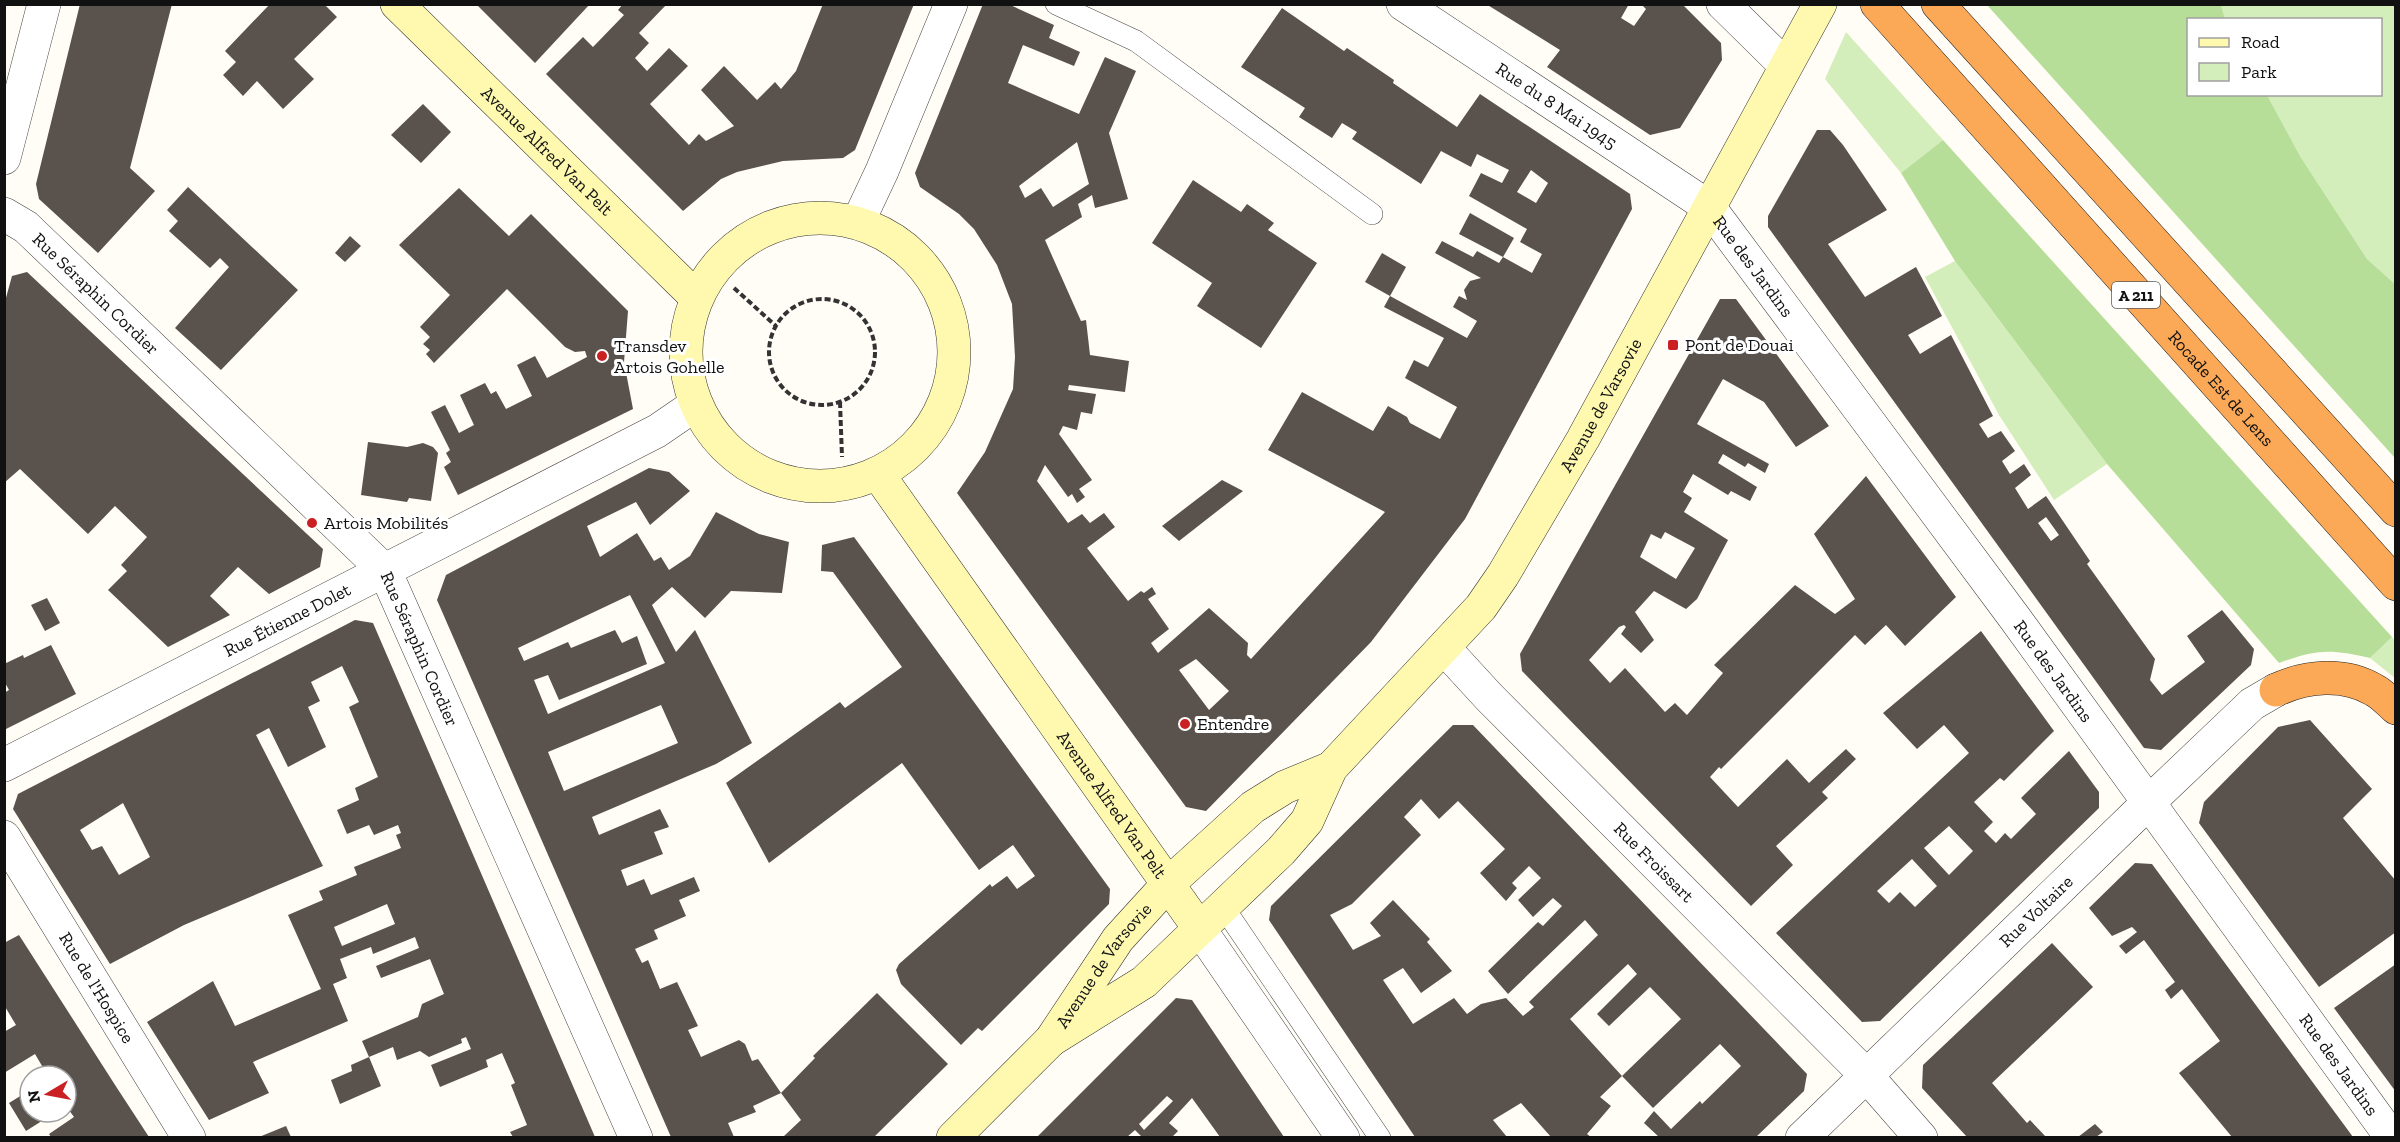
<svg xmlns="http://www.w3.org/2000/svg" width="2400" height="1142" viewBox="0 0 2400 1142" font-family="'Zilla Slab',serif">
  <rect width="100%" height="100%" fill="#fffdf5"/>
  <g fill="#d3edbb">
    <path d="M2221,5H2395V284L2367,259L2300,156L2267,95L2380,94V20L2225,19Z"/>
    <path d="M1846,32L1943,140L1901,173L1825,79Z"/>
    <path d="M1955,261L2107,464L2054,500L1999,415L1925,277Z"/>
    <path d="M2392,637L2395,641V678L2370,658Z"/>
  </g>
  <g fill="#b6de99">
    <path d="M1987,5H2221L2225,19L2188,20V94L2267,95L2300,156L2367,259L2395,284V458Z"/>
    <path d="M1943,140L2392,637L2370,658C2330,649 2318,649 2279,663L2107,464L1955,261L1901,173Z"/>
  </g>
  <g fill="#5a524c" fill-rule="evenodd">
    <path d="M80,4H172L130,168L155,191L98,253L39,199L36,184Z"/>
    <path d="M270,4H324L337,17L294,59L314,79L283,109L257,81L243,96L223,75L236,62L225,51Z"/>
    <path d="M476,4H590L535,63Z"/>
    <path d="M623,4H667L639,33L649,43L635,58L647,71L669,48L688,66L650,104L689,145L699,134L706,141L734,126L701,90L724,66L757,100L775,82L781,89L796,71L823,4H914L855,150L843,158L783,161L737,172L721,179L683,211L546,74L583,37L593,47L624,15L618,10Z"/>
    <path d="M983,4H1008L1054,25L1049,38L1080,52L1074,66L1023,45L1008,83L1079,114L1105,57L1136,71L1109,133L1128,199L1095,208L1092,195L1078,204L1082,217L1045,240L1081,321L1086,320L1090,355L1129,361L1125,392L1069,385L1068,390L1096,394L1092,414L1081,412L1077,430L1063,426L1059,434L1092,480L1079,489L1085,497L1077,503L1072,494L1068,497L1045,465L1037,481L1068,523L1082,514L1090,523L1104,513L1115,527L1087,548L1128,601L1141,591L1144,593L1152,587L1156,594L1148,599L1169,629L1151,643L1158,653L1209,608L1248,643L1247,655L1251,659L1385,512L1268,450L1302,392L1373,431L1388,406L1407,417L1410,423L1440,439L1457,407L1405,378L1414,360L1428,367L1444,338L1384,307L1390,296L1467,338L1477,321L1453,307L1459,296L1467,300L1464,290L1470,281L1481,278L1435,253L1442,241L1473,257L1477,251L1499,263L1503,257L1459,234L1470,213L1514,238L1503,257L1532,273L1542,254L1520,242L1527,229L1469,196L1481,173L1502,183L1509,170L1477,154L1471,167L1441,151L1421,184L1352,139L1357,132L1342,123L1332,138L1299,117L1305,108L1241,67L1282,8L1344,51L1347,48L1394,80L1393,83L1457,127L1480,94L1630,194L1632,209L1465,519L1371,642L1206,811L1186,807L957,493L985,452L1013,389L1015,357L1012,304L997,265L974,229L959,214L920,187L915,173ZM1077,142L1089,184L1053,207L1041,188L1025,198L1019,186ZM1531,170L1548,183L1536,203L1517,192ZM1196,659L1229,691L1209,710L1179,670Z"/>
    <path d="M1486,4H1629L1621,18L1634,26L1646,9L1641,4H1682L1721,43L1722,60L1680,128L1650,135L1547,67L1560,50Z"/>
    <path d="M423,104L451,132L421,163L391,135Z"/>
    <path d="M1817,130H1830L1843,145L1887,210L1828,244L1865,297L1916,267L1942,316L1908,335L1920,354L1951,335L1993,416L1979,424L1988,438L2001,431L2015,451L2002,461L2010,474L2024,464L2031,475L2015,488L2028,509L2046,496L2090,561L2087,564L2155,659L2150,680L2162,695L2205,662L2187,636L2222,610L2254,649L2251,665L2161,750L2144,748L1768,227V216ZM2046,517L2059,535L2051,541L2038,523Z"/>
    <path d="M1193,180L1241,212L1247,204L1274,223L1268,230L1317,263L1261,348L1197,306L1212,283L1152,243Z"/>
    <path d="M188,187L298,290L221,370L175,328L229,267L220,258L210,268L169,231L178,221L167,210Z"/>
    <path d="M459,188L509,236L531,214L628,311L624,362L633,409L458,495L444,467L451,462L446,453L450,450L431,412L445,405L459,433L474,425L460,395L485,383L491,394L496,391L506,409L532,396L517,365L535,356L547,378L587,357L585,351L575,352L565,347L507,289L434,363L426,354L430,350L423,344L430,337L420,327L450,295L399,245Z"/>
    <path d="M350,236L361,246L345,262L335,253Z"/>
    <path d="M1382,253L1406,267L1390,296L1365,282Z"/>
    <path d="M27,272L323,549L320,567L269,594L238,567L210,596L230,615L168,647L108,590L127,571L121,565L147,537L115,506L88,534L20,469L4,483V305L12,276Z"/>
    <path d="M1720,299H1736L1829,426L1796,447L1764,402L1723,379L1697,424L1769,464L1765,473L1748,463L1745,467L1723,454L1718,463L1757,487L1750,501L1731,491L1728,495L1693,474L1683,492L1692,498L1684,512L1728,540L1697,599L1686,609L1654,591L1635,612L1654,640L1641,653L1621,634L1626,627L1624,625L1619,627L1589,660L1610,683L1625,668L1665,712L1675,703L1687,715L1723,673L1714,665L1795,585L1835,614L1855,599L1814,534L1866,476L1956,597L1905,646L1886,625L1865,645L1855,635L1721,769L1719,767L1710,777L1738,807L1787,759L1809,783L1846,749L1856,759L1822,792L1828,798L1776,846L1793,865L1751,906L1522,671L1520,654ZM1665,532L1695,548L1676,579L1640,557L1651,534L1661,539Z"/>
    <path d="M368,442L407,447L423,443L433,447L438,453L431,501L409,498L407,502L361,495Z"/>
    <path d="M649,468L669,472L690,491L650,525L636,502L587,526L600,557L637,533L654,561L661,557L669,570L690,556L716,512L759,534L789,542L782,593L731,591L705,618L672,587L652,605L676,652L695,630L752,743L716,764L592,817L599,835L660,809L669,827L654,832L663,854L621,870L627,886L644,879L651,895L694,877L700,891L679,900L686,916L654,930L658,939L635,949L642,963L648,960L660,989L677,982L698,1026L688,1030L701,1057L739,1040L745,1044L752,1061L758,1059L781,1093L815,1058L813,1056L877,993L948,1064L874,1137H783L801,1120L781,1093L753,1106L756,1112L728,1123L734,1137H671L437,600L446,575ZM630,595L665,663L548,714L534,680L548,675L559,700L647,664L637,636L622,643L615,630L571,648L568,642L524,661L518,648ZM661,705L678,743L564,791L548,752Z"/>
    <path d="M1222,480L1243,491L1179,541L1162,526Z"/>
    <path d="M854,537L1110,889L1109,904L982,1031L978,1028L961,1045L901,984L896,970L899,964L990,884L992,887L1007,876L1017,889L1035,876L1013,845L979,870L902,763L769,863L726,783L840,702L845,708L902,667L833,572L821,571L822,545Z"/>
    <path d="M47,598L60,623L45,631L31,605Z"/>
    <path d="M355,620L373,623L595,1137H513L510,1132L527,1125L511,1085L515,1083L502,1053L486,1060L488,1067L440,1087L431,1065L471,1049L466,1037L461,1039L462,1043L429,1057L420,1051L397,1060L393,1047L369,1057L362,1041L418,1017L422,1004L444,994L430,959L381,978L376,966L419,948L415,937L373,954L371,947L340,959L347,978L333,984L348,1021L253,1062L269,1093L209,1120L147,1022L213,981L235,1026L321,989L288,915L323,900L319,891L357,875L354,867L401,848L396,835L401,833L398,825L374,835L369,825L347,834L337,810L359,800L355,788L378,777L349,707L359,702L342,666L311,682L320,701L308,707L326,747L288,767L269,728L256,735L323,866L184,925L110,964L13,809L18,794ZM123,803L150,857L119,875L102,846L92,850L80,830ZM387,904L395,924L342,946L334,927Z"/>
    <path d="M1981,631L2054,731L2004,781L2000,778L1974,802L1993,822L1984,831L1996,843L2005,833L2011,839L2036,814L2021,798L2069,751L2099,792V808L1880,1021L1862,1022L1776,933L1969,753L1944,725L1917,749L1883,713ZM1949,826L1973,851L1949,875L1924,848ZM1912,859L1937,886L1915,907L1900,892L1889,903L1877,891Z"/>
    <path d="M51,645L76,694L4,730V693L9,690L4,681V664L23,655L24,658Z"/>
    <path d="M2310,720L2372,789L2343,818L2396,881V932L2319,987L2199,823L2204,802L2278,727Z"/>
    <path d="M1453,725H1473L1807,1074L1804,1091L1756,1137H1659L1644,1123L1654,1111L1671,1129L1700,1101L1702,1104L1741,1066L1720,1044L1653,1108L1622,1076L1600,1097L1611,1106L1587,1134L1591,1137H1551L1521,1103L1493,1120L1507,1137H1415L1269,920L1271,906ZM1421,799L1439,819L1458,801L1505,849L1480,873L1506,901L1517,888L1512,883L1529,866L1541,878L1518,900L1533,917L1553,898L1562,906L1543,926L1538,922L1488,971L1508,994L1585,920L1598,935L1529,1002L1534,1007L1523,1016L1506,998L1481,1004L1467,1014L1454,998L1413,1024L1383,980L1403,968L1421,993L1452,971L1427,942L1430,939L1393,900L1370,923L1381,936L1353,950L1330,915L1352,904L1421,835L1404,817ZM1628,964L1637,974L1597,1014L1609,1026L1650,987L1681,1019L1622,1076L1570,1019Z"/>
    <path d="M2135,863L2152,864L2353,1137H2232L2179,1073L2220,1041L2182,989L2171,999L2165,990L2175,982L2144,940L2126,954L2119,946L2137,932L2132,927L2112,936L2089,908Z"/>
    <path d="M19,935L117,1088L149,1137H51L49,1134L74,1117L66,1106V1076H48L35,1054L4,1073V1032L16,1025L4,1005V943Z"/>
    <path d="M2052,943L2093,987L1992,1083L2027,1123L2030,1120L2046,1137H1967L1922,1088L1923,1065Z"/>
    <path d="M2396,964V1092L2334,1008Z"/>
    <path d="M1176,998L1192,1000L1284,1137H1220L1192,1098L1169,1123L1178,1131L1172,1137H1142L1135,1130L1127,1137H1037ZM1167,1096L1173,1101L1144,1130L1139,1124Z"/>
    <path d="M369,1057L381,1086L340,1104L331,1080L352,1071L351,1065Z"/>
    <path d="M30,1090V1112H56L26,1131L9,1103Z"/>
    <path d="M2095,1124L2103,1132L2096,1137H2078Z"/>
    <path d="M286,1126L291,1137H259Z"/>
  </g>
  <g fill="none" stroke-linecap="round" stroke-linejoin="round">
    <defs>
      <g id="service">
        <path d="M1056,4L1136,41L1372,214"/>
        <path d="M1222,905L1380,1138"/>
      </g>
      <g id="minor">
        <path d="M1723,4L1785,65"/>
        <path d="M4,158L44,4"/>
        <path id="s1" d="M1709,207L2014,617L2392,1138"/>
        <path id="s2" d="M4,214L26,227L385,571L636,1138"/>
        <path d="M858,222L882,171L951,4"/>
        <path id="s3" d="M1444,648L1489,697L1866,1075L1921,1138"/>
        <path id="s4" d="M4,765L657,431L695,405"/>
        <path id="s5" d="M4,837L189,1138"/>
      </g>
      <g id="tertiary">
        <path id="s6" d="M1403,4L1709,207"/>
        <path d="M1199,928L1343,1138"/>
        <path id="s7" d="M1802,1138L2148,803L2252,704L2276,690"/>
      </g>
      <g id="secondary">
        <path id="s8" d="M397,4L696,297"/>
        <circle cx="820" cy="352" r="134"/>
        <path id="s9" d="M878,474L1199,928"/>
        <path id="s10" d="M1051,1040L1144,982L1281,851L1307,821L1331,768L1481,607L1503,575L1583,439L1820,4"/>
        <path id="s11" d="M953,1138L1051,1040L1118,939L1169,883L1253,807L1285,787L1331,768"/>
      </g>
      <g id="motorway">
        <path id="s12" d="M1877,4L2396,584"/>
        <path d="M1938,4L2396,510"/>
        <path d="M2276,690C2306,676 2344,672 2374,690C2382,694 2389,702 2396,708"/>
      </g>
    </defs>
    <use href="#service" stroke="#444" stroke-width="22"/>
    <use href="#minor" stroke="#444" stroke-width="34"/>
    <use href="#tertiary" stroke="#444" stroke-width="34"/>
    <use href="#secondary" stroke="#333" stroke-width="34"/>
    <use href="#motorway" stroke="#222" stroke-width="34"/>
    <g stroke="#333" stroke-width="4" stroke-dasharray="6 3" stroke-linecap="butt">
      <path d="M734,288L776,326"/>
      <circle cx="822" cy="352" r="53"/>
      <path d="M840,402L842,457"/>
    </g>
    <use href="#service" stroke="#fff" stroke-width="21"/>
    <use href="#minor" stroke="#fff" stroke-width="33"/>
    <use href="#tertiary" stroke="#fff" stroke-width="33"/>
    <use href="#secondary" stroke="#fff9b0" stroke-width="33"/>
    <use href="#motorway" stroke="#fba857" stroke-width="33"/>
  </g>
  <g fill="#ca2021" stroke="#fff" stroke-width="2">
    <rect x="1667" y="339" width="12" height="12" rx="3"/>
    <circle cx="602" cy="356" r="6"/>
    <circle cx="312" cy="523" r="6"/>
    <circle cx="1185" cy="724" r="6"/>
  </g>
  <g text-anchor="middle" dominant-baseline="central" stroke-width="6" stroke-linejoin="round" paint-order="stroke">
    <rect fill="#fff" stroke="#585858" stroke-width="1.5" x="2112" y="282" width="48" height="26" rx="4.5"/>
    <g font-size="16" font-weight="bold" fill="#111">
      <text x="2136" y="295">A 211</text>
    </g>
    <g font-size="18" fill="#111" stroke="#fff">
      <text stroke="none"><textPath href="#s6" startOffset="184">Rue du 8 Mai 1945</textPath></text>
      <text stroke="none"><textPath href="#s8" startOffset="210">Avenue Alfred Van Pelt</textPath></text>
      <text stroke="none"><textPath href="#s1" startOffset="74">Rue des Jardins</textPath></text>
      <text stroke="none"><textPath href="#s2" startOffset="122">Rue Séraphin Cordier</textPath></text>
      <text stroke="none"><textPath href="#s12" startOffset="516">Rocade Est de Lens</textPath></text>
      <text stroke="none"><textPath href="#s10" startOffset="852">Avenue de Varsovie</textPath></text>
      <text stroke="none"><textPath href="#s4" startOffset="318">Rue Étienne Dolet</textPath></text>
      <text stroke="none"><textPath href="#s2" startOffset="608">Rue Séraphin Cordier</textPath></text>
      <text stroke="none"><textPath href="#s1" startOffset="578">Rue des Jardins</textPath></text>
      <text stroke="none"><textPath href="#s9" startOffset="405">Avenue Alfred Van Pelt</textPath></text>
      <text stroke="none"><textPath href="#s3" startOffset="300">Rue Froissart</textPath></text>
      <text stroke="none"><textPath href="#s7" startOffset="326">Rue Voltaire</textPath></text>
      <text stroke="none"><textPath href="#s11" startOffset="230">Avenue de Varsovie</textPath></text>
      <text stroke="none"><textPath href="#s5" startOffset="177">Rue de l'Hospice</textPath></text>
      <text stroke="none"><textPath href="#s1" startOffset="1064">Rue des Jardins</textPath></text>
    </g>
    <g font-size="18" fill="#111" stroke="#fff" text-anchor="start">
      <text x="1685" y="345">Pont de Douai</text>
      <text x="614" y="346">Transdev<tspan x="614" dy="21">Artois Gohelle</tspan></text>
      <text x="324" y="523">Artois Mobilités</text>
      <text x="1197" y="724">Entendre</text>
    </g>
  </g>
  <rect width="2400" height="1142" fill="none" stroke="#111111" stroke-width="12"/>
  <rect x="2187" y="18" width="195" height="78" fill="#ffffff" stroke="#a0a0a0" stroke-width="1.5"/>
  <rect x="2199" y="38" width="30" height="9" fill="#fff9b0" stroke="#a0a0a0" stroke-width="1.5"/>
  <text x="2241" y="48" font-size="18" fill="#111111">Road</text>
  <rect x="2199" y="63" width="30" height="18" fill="#d3edbb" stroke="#a0a0a0" stroke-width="1.5"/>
  <text x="2241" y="78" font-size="18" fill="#111111">Park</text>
  <g transform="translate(48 1094) rotate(260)"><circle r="28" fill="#ffffff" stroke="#a0a0a0" stroke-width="1.5"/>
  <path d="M0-4.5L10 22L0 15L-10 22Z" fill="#ca2021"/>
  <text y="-9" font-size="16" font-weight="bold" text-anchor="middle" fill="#111111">N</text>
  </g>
</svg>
